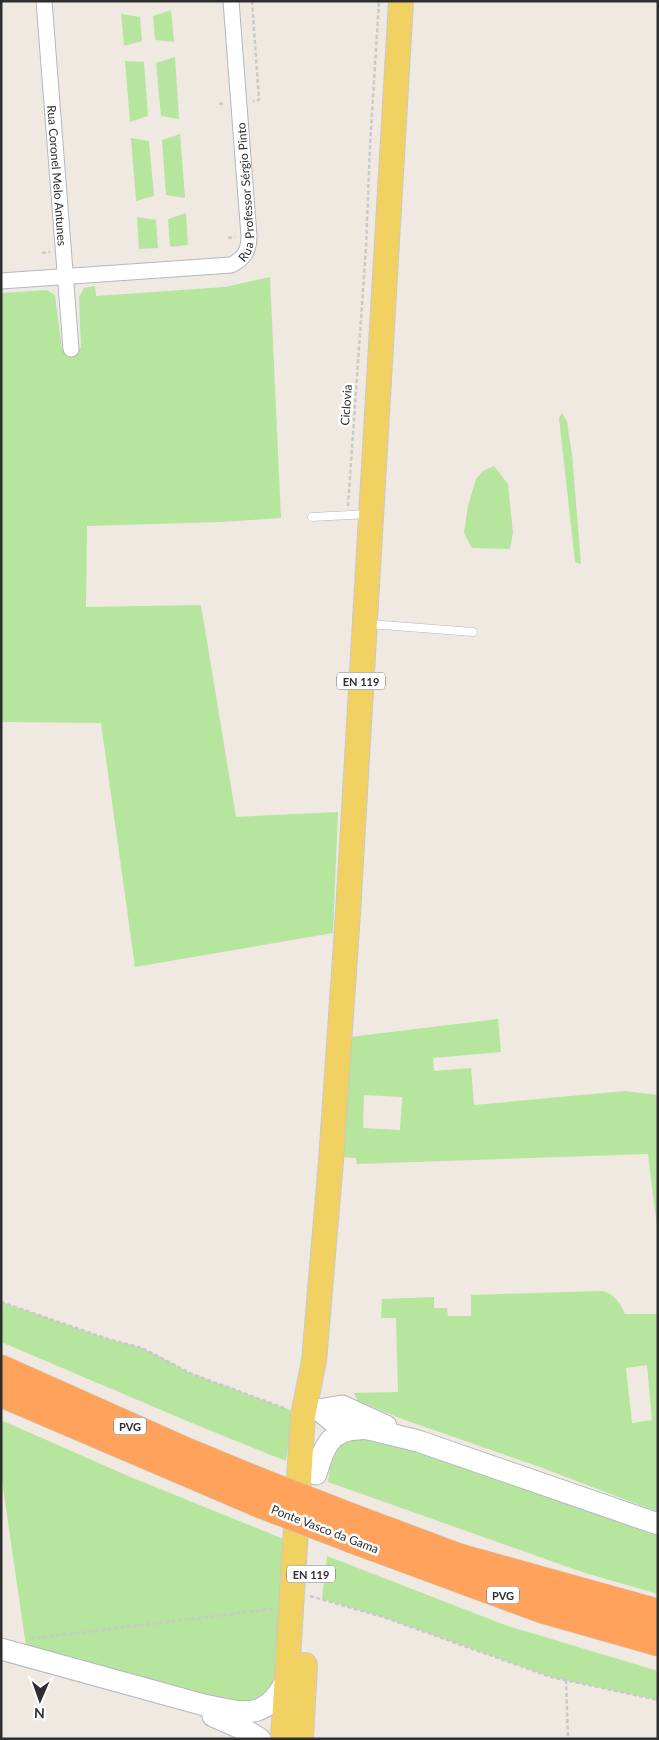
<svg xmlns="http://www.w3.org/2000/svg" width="659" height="1740" viewBox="0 0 659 1740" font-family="Lato,sans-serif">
  <rect width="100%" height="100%" fill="#efe9e1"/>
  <g fill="#b6e59e" fill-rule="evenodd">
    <path d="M171,10L174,42L156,40L155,39L153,16Z"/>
    <path d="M121,14L140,17L142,41L124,46Z"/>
    <path d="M175,57L179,119L161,116L156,63Z"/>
    <path d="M125,61L144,62L148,116L130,122Z"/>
    <path d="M180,134L185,198L166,195L162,140Z"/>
    <path d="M131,138L149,141L154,196L136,201Z"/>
    <path d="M186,213L188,245L170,247L168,219Z"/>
    <path d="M137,217L156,220L158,248L139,249Z"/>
    <path d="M270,277L281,518L221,522L87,526L86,607L201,605L236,817L338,812L333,933L135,967L101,723L2,722L1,293L47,290L55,295L62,349L81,348L79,297L84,288L95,286L96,296L225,287Z"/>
    <path d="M562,413L567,422L572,454L581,564L575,562L559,418Z"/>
    <path d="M494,466L508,484L513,533L510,549L472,548L464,533L468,506L476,479L483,471Z"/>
    <path d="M498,1019L501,1052L433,1058L434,1071L471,1068L474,1105L625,1091L658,1095V1235L648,1154L357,1164L356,1158L342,1157L350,1037ZM364,1095L402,1097L400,1130L363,1128Z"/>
    <path d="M602,1291C615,1294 620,1303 625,1314H658V1512L537,1466L402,1419L358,1401L354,1393L398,1392L396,1318H381L382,1299L434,1297V1308H447L448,1316H471V1295ZM647,1365L652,1420L632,1423L626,1368Z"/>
    <path d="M1,1302L108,1339L142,1348L192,1374L293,1411L286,1461L199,1426L1,1342Z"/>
    <path d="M1,1420L128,1476L296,1544L288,1677L262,1703L238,1706L26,1646L1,1474Z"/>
    <path d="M372,1435L658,1531V1594L582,1572L328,1482L331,1459L338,1442Z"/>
    <path d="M327,1556L505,1625L658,1671V1700L551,1677L383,1617L322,1599Z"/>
  </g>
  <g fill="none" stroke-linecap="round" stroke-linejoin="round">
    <defs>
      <g id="lane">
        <path d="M312,517L369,514"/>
        <path d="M369,624L473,632"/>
      </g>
      <g id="street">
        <path id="s1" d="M44,1L71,349"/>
        <path id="s2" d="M1,281L231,265C244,259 249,251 249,236L231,1"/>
      </g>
      <g id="secondary">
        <path d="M309,1409L319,1410L342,1406L386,1426"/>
        <path d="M319,1410L336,1424L373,1430L418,1441L658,1524"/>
        <path d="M316,1474C323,1450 329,1429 359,1429"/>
        <path d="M1,1649L204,1705C246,1714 267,1721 288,1677"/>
        <path d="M213,1716L247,1731L260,1739"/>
      </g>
      <g id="primary">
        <path d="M283,1739L303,1415L314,1361L331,1161L348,913L401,1"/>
        <path d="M301,1739L305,1665"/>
      </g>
      <g id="highway">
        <path d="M1,1369L187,1452L260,1482"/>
        <path d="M1,1393L258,1503"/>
        <path d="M353,1518L460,1558L658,1613"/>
        <path d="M352,1539L542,1609L658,1642"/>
      </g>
    </defs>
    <use href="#lane" stroke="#b4b7c1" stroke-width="9"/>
    <use href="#street" stroke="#b4b7c1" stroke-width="17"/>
    <use href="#secondary" stroke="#b4b7c1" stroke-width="23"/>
    <use href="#primary" stroke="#c9c9c9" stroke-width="26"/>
    <use href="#highway" stroke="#c9c9c9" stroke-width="29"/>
    <g stroke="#c9c9c9" stroke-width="2.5" stroke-dasharray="4 2.5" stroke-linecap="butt">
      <path d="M252,1L259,100L253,101"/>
      <path d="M219,104L225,103"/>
      <path d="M228,238L235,237"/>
      <path d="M42,253L50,252"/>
      <path d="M348,506L366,247L370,146L379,1"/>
      <path d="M1,1302L108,1339L142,1348L192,1374L287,1409"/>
      <path d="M310,1596L383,1617L551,1677L658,1700"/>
      <path d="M30,1639L272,1609"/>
      <path d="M566,1680L568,1739"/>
    </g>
    <use href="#lane" stroke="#fff" stroke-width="8"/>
    <use href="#street" stroke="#fff" stroke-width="15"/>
    <use href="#secondary" stroke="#fff" stroke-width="21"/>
    <use href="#primary" stroke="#f2d163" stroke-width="24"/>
    <use href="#highway" stroke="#ffa35c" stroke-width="28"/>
    <defs>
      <g id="highway-bridge">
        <path d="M260,1482L353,1518"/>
        <path d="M258,1503L352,1539"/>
      </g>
    </defs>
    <use href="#highway-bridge" stroke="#c9c9c9" stroke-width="29" stroke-linecap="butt"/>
    <use href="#highway-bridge" stroke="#ffa35c" stroke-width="28"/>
  </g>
  <g text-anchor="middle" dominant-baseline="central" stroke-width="5" stroke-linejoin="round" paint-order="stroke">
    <g fill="#fff" stroke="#6d6d6d" stroke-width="1">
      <rect x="337" y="672.5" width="48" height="17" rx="4"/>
      <rect x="114" y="1417.5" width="32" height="17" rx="4"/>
      <rect x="287" y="1565.5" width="48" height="17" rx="4"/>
      <rect x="487" y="1586.5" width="32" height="17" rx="4"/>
    </g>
    <g font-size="11" font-weight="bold" fill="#2e2e2e">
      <text x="361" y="681">EN 119</text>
      <text x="130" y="1426">PVG</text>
      <text x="311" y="1574">EN 119</text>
      <text x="503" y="1595">PVG</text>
    </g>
    <g font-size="12" fill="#2e2e2e" stroke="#fff">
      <text stroke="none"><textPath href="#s1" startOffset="175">Rua Coronel Melo Antunes</textPath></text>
      <text stroke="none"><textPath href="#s2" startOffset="311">Rua Professor Sérgio Pinto</textPath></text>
      <text transform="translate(346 405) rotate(-86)">Ciclovia</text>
      <text transform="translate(325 1529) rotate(21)">Ponte Vasco da Gama</text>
    </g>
  </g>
  <rect width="659" height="1740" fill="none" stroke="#2e2e2e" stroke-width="5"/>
  <g transform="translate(40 1700) rotate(182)" stroke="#ffffff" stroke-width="4" paint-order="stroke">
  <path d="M0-4L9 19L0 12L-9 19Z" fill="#2e2e2e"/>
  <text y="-8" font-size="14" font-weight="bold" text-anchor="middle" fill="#2e2e2e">N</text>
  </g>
</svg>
